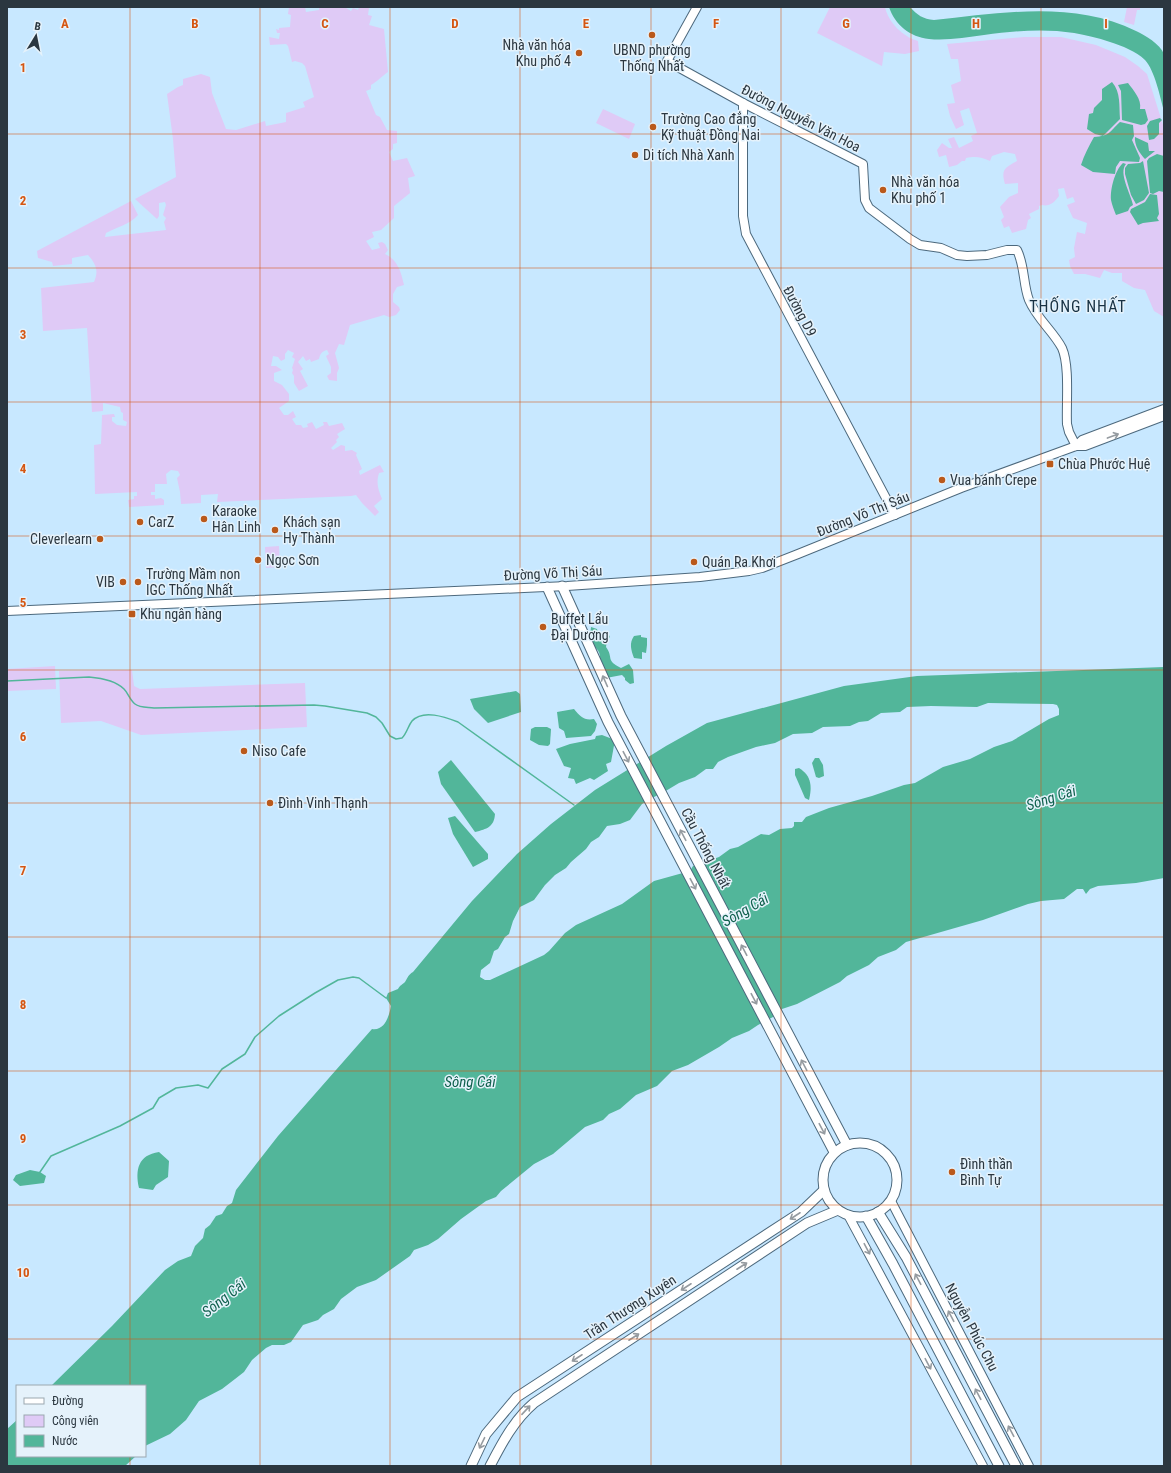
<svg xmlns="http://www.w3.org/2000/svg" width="1171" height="1473" viewBox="0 0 1171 1473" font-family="'Roboto Condensed',sans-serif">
  <rect width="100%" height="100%" fill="#c8e8ff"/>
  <g fill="#dfcaf6">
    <path d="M289,7H305L306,12L319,10V7H346V8L351,11L353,8L358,10L359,7H367L369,8L368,15L372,16L369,25L384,29L388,72C382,76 378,81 371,85V89L366,91L376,115L380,117L387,130L397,131V143L393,144V149L389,152L393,161L407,158L415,176L408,178L410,193L394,206V218L381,230L372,232L374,237L366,241L372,250L380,248L378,243L382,242L385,244L388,250L385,254C398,260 401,272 404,285L397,287L393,294V302L399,307L400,310L396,315L389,317L384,315L350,325L344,345L339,344L335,353L339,368L337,373V381L329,380L327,376L331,373V367L326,356L329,354L327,350C322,351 320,354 319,359L311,362L310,359L306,361L303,356L298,362L303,369L300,371L308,386L299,391L294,383V376L292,373L293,370L292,368L295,359L292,357L294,353L288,350L285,354V359L281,361L278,357L273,356L271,366H276L282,370L274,373V381L282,385L289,394V401L279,408L284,415H288L293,411L296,417L292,419L296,425H301L303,428L308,427L307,424L312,422L316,429L324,425L323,422H327L329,426L342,423L345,429L337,434L339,437L336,440L337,442L331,448L333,450L341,445L345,446V451L352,450L357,453L356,455L362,469L359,471L360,475L380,465L384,472L379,473C376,483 378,489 382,499L374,506L379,512L375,516L362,503L356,495L351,496L217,502L218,494L201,495V503L181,504L180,492L177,478L180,475L178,471L171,470L166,474L167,484H155V492H151V495H155V499L161,498L164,500V505L129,507L128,500L134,499V496H137V492L95,494L94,445L101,444L102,415L114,414L115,417H112V421L117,425L126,426L127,422L123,420V413L121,412L120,407L103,403V411L92,412L87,328L43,331L41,288L94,282C99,271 96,264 88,255L72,258V264L53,266L52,262L38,258L37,251L131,201L138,215C129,225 117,227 106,233L105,237L166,230L164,222L166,218L163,215L166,205L165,202L159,203V216L157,219L135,199L176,177L173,139L167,94L178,87L183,85V79L201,74L210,77L212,93L226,129L236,130L265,121L266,126L286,122V113L305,107L303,102L314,97L305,66L302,63L295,61L292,62L288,46L286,44L270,45L269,37L279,39L280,33H277L276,29L279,30V28L290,27L291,15L288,14Z"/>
    <path d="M830,7H885C888,22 903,37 918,41L919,51L905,54L884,52L882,66L817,33Z"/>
    <path d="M1127,7H1140V10H1137L1134,25L1124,22Z"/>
    <path d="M1024,37H1061L1096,45L1125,57L1138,66L1147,74L1164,128V317L1154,311L1145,290L1134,288L1122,281V273H1112L1104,270L1100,278L1085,274H1074L1070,266L1069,260L1075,257L1074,248L1077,232L1085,234L1087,223L1073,218L1067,205L1075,202L1073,197L1067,199L1064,188L1058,189L1059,196C1055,202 1049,207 1042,205L1039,206V209L1029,214L1031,218L1028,220L1026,229L1012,233L1009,226L1004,228L1001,220L1004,217L1000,207L1009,197L1018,193V183L1005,184C1001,170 1004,168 1017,161L1015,154L1004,152L992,156L990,161C981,157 976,156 966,158L965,161H962L957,165L949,167L946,155L939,157L937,150L942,143L949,148H952L948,139L954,137L959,148L973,141L971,136L977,133L969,108L960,111L964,125L956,129L950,116L947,104L955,103L951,85L961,81L958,59H951L947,44Z"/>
    <path d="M603,109L635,124L629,139L596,123Z"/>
    <path d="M279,546L280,567L266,568L265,547Z"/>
    <path d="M55,666L56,689L7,691V669Z"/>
    <path d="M132,670L134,686L140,689L305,683L307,727L141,735L101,721L61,723L59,671Z"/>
  </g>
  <g fill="#52b69a" fill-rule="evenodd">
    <path d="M889,7H910C917,15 923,19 934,20C1001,13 1073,0 1136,31C1145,35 1160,44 1164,54C1165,58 1164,64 1164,69C1164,83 1164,97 1164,111C1160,97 1155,71 1145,60C1136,51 1122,46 1110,42C1066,27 1029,29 984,35C966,37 947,41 929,39C910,37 895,25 889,7Z"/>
    <path d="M1112,82C1121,92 1119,106 1120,119L1103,136L1095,134L1087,129L1089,114L1093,113L1094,108L1102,100V89Z"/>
    <path d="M1128,83C1133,90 1142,99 1140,109H1145L1148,120L1145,124L1141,125L1122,120L1121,91L1118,85Z"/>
    <path d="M1160,118L1162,120L1159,123V134L1154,139L1149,140L1147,126L1150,121Z"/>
    <path d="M1120,122L1133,125L1134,136L1132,140L1140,158L1139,162L1120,161L1116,167L1115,174L1093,172L1081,165C1084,155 1089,146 1094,137C1110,136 1109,132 1120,122Z"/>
    <path d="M1135,137L1148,143L1149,151H1155L1145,159C1140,154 1134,145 1135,137Z"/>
    <path d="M1157,154L1164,156V192L1159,191L1153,194L1150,193L1147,161L1149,158Z"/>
    <path d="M1143,161L1149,193L1144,200L1136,204L1131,195L1125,174V168L1128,164L1140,163Z"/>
    <path d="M1123,163L1126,164C1118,173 1131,194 1133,205L1130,207L1128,211L1116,215C1114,210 1112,205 1111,200C1110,189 1115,170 1123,163Z"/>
    <path d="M1150,194L1157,195L1159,214L1157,218L1159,221L1143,223L1138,225L1130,212L1131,209L1145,202Z"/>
    <path d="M591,627L597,629L599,636L603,638L609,635L610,637L607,640L606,647C614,658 605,660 621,668L629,664L633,670L634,683L630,684L625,680V678L622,675L606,678L600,672H595C597,668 599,664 600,660C601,652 596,645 589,647Z"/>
    <path d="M641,635V637L647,638V645L646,653L642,652V659L634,658C631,650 629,643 634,636Z"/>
    <path d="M1164,667V878L1136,883L1098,886L1090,889L1086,894L1083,889H1077L1064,899L1041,901L1028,904L983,920L906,942L896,950L878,957L869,965L847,976L840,982L797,1004L782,1009L773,1017L758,1025L749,1031L732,1038L719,1047L688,1065L672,1071L657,1086L636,1095L620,1109L609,1114L603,1120L585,1127L553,1154L534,1164L501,1191L496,1197L486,1201L461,1219L438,1239L428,1245L414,1250L410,1256L376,1280L357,1287L341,1299L334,1309L323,1315L318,1320L303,1325L291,1342L284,1345H272L266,1348L252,1360L244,1372L235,1379L222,1389L199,1401L186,1420L170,1434L145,1446V1386H51L112,1326L165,1270L178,1261L191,1256L195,1246L203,1238L205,1229L210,1225L216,1216L222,1214L227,1206L232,1203L236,1190L278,1136L372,1029C385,1031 389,1016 391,1006L386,998L388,993L398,989C400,985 402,985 405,982C408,977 408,975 413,972L472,901L517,854L551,824L595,790L666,746L707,723L844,686L917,676ZM988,703L1053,704L1057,705L1059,709V715L1049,719L1012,741L994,747L970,759L943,767L915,783L904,785L872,796L829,808L806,817L802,822H794V826L792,828L780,829L769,835L761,834L738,847L730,849L719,857L693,866L690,871L654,881L622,904L576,925L565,933L549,951L544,955L490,980H485L480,977L481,970L490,963L494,951L498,949L505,937L509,934L513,921L520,907L534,900L545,885L555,875L566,868L571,862L586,849L591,842L599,837L607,826L620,824L630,820L642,804L652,798L664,792L679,783L695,777L706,769H713L718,762L728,757L756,747L775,743L793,734L812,733L823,727L850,726L859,722L868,721L881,713L900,712L907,707L931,706L977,707Z"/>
    <path d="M516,691L520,694L521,712L488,723L474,709L470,699Z"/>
    <path d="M574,709C580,716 584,721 594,719L597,724L595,731L591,736L566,738L564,731L559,728L557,712Z"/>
    <path d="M535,727H547L551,729L550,744L548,746L539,745L530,740L531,729Z"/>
    <path d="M602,735L615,740L611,762L606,764L608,771L594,780L590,778L576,784L574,779L568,778L571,768L564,766L556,749L570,744L595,739L596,736Z"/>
    <path d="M815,758H819L823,765L824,776L819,778L816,777L812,763Z"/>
    <path d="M451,760L495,814C494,827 487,829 475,832L441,784L438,772Z"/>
    <path d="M799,768C812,776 812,787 809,800L805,798L795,775V769Z"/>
    <path d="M455,816L488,854V859L473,867L453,834L448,818Z"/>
    <path d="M159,1152L169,1161L168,1177L156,1185L153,1190L139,1188C135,1170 138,1155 159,1152Z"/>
    <path d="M30,1170L40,1172L46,1176L44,1183L20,1186L13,1180L16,1175Z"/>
    <path d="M17,1420V1456H136L125,1466H7V1429Z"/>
  </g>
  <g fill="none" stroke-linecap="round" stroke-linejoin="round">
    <g stroke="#52b69a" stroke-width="1.5">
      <path d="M7,681L89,677C101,678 115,680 124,689C128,693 130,700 135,704C140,708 148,707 154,708L314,705L325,706L367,713L376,717L382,723L390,736L396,739L402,738C407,733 408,726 412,721C423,709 445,717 458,722L574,805"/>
      <path d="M40,1172L51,1156L120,1126L153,1108L159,1098L176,1088L198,1085L208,1088L222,1069L245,1054L255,1037L279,1016L315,993L338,980L353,977L359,978L386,998"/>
    </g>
    <defs>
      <g id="secondary">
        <path d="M697,7L667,61L743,103L863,164L865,200L869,208L910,239L920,245L941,248L957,255L967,256L987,255L1007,250H1017C1025,266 1023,285 1029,300C1037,319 1053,331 1062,348C1070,366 1066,404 1067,424L1069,432L1076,446"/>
        <path d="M743,103V216L746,234L895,515"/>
        <path d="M1076,446L1082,440L1164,409"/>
        <path d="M7,611L567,586L700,577L749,571L762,568L798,554L961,488L1076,446H1085L1164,416"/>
        <path d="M891,1201L1029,1466"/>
        <path d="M848,1215L983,1466"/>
      </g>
      <g id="primary">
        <path d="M562,586L621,716L847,1145"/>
        <path d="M547,587L608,722L834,1152"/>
        <circle cx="860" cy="1180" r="37"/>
        <path d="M878,1212L906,1257L1016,1466"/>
        <path d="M866,1216L893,1264L999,1466"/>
        <path d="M471,1466L486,1434L517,1397L801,1212L824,1190"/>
        <path d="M490,1466C502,1443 514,1420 534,1403L807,1223L838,1210"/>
      </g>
    </defs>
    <use href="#secondary" stroke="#4d697d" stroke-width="10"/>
    <use href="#primary" stroke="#4d697d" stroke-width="11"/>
    <use href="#secondary" stroke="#fff" stroke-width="8"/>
    <use href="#primary" stroke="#fff" stroke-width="9"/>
  </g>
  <defs><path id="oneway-shaft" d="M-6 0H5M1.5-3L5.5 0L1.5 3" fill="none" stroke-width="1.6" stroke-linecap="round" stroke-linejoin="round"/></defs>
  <g stroke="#959ba0">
    <use href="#oneway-shaft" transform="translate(1113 436) rotate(-20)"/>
    <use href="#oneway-shaft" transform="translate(605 681) rotate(-114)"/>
    <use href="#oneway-shaft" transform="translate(626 757) rotate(62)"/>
    <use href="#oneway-shaft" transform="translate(683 835) rotate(-118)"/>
    <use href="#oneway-shaft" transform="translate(693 884) rotate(62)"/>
    <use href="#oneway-shaft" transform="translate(744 950) rotate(-118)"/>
    <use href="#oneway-shaft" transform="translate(754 999) rotate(62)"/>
    <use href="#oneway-shaft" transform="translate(804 1065) rotate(-118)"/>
    <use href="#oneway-shaft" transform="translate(822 1129) rotate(62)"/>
    <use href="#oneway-shaft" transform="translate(795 1216) rotate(147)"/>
    <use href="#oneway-shaft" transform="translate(867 1249) rotate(62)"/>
    <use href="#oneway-shaft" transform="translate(742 1266) rotate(-33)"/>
    <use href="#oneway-shaft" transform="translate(918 1279) rotate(-118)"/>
    <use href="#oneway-shaft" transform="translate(686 1287) rotate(147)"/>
    <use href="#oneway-shaft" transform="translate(951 1316) rotate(-118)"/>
    <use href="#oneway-shaft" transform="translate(634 1337) rotate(-33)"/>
    <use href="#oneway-shaft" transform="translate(577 1358) rotate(147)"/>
    <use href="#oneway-shaft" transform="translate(928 1364) rotate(62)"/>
    <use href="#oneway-shaft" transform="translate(978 1394) rotate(-118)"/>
    <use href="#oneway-shaft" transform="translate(526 1410) rotate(-47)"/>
    <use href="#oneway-shaft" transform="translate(1011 1431) rotate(-118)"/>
    <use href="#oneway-shaft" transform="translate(482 1443) rotate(116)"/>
  </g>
  <path fill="none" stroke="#d55611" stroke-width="1" stroke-opacity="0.55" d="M130,7V1386M260,7V1466M390,7V1466M520,7V1466M651,7V1466M781,7V1466M911,7V1466M1041,7V1466M7,134H1164M7,268H1164M7,402H1164M7,536H1164M7,670H1164M7,803H1164M7,937H1164M7,1071H1164M7,1205H1164M7,1339H1164M130,1456V1466"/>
  <g fill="#ba591b" stroke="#e5f2fb" stroke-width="1.5">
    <circle cx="652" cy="35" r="4"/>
    <circle cx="579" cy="53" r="4"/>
    <circle cx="653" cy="127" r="4"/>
    <circle cx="635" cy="155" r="4"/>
    <circle cx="883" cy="190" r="4"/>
    <rect x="1046" y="460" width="8" height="8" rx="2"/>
    <circle cx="942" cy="480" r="4"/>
    <circle cx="204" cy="519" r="4"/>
    <circle cx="140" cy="522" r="4"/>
    <circle cx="275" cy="530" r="4"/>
    <circle cx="100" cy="539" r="4"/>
    <circle cx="258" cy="560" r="4"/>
    <circle cx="694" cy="562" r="4"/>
    <circle cx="123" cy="582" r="4"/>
    <circle cx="138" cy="582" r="4"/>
    <rect x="128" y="610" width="8" height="8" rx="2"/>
    <circle cx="543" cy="627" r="4"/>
    <circle cx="244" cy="751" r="4"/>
    <circle cx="270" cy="803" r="4"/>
    <circle cx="952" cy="1172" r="4"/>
  </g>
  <g text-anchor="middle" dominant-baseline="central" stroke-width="3" stroke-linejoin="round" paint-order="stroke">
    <g font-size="14" fill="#2b3740" stroke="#e5f2fb" text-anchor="start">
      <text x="571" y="45" text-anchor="end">Nhà văn hóa<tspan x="571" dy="16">Khu phố 4</tspan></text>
      <text x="652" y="50" text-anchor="middle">UBND phường<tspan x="652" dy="16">Thống Nhất</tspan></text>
      <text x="661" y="119">Trường Cao đẳng<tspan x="661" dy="16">Kỹ thuật Đồng Nai</tspan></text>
      <text x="643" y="155">Di tích Nhà Xanh</text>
      <text x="891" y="182">Nhà văn hóa<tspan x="891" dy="16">Khu phố 1</tspan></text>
      <text x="1058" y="464">Chùa Phước Huệ</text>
      <text x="950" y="480">Vua bánh Crepe</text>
      <text x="212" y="511">Karaoke<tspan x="212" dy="16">Hân Linh</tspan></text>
      <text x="148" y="522">CarZ</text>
      <text x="283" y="522">Khách sạn<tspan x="283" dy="16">Hy Thành</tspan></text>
      <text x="92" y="539" text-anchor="end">Cleverlearn</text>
      <text x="266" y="560">Ngọc Sơn</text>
      <text x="702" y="562">Quán Ra Khơi</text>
      <text x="146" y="574">Trường Mầm non<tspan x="146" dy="16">IGC Thống Nhất</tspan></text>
      <text x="115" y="582" text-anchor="end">VIB</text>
      <text x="140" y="614">Khu ngân hàng</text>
      <text x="551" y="619">Buffet Lẩu<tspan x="551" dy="16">Đại Dương</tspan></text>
      <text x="252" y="751">Niso Cafe</text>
      <text x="278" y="803">Đình Vinh Thạnh</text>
      <text x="960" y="1164">Đình thần<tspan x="960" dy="16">Bình Tự</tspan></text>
    </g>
    <g font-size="14" fill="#2b3740" stroke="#e5f2fb">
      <text transform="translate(801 118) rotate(27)">Đường Nguyễn Văn Hoa</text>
      <text transform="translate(800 311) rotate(62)">Đường D9</text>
      <text transform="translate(863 514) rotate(-22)">Đường Võ Thị Sáu</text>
      <text transform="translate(553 573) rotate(-3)">Đường Võ Thị Sáu</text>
      <text transform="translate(706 848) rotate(62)">Cầu Thống Nhất</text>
      <text transform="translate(630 1307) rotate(-33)">Trần Thượng Xuyên</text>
      <text transform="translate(972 1327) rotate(62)">Nguyễn Phúc Chu</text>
    </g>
    <g font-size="15" font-style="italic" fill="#10614e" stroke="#e5f2fb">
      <text transform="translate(1051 798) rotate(-18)">Sông Cái</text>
      <text transform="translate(745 910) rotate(-30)">Sông Cái</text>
      <text x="470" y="1082">Sông Cái</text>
      <text transform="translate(224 1298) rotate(-38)">Sông Cái</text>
    </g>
    <g font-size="16" letter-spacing="1" fill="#183244" stroke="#e5f2fb">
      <text x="1078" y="306">THỐNG NHẤT</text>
    </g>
  </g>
  <g font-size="13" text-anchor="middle" font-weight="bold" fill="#d55611" stroke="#e5f2fb" stroke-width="3" stroke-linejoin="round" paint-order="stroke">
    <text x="65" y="28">A</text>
    <text x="195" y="28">B</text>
    <text x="325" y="28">C</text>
    <text x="455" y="28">D</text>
    <text x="586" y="28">E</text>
    <text x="716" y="28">F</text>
    <text x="846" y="28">G</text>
    <text x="976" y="28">H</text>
    <text x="1106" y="28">I</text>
    <text x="23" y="72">1</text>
    <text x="23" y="205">2</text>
    <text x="23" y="339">3</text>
    <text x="23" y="473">4</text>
    <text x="23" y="607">5</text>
    <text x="23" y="741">6</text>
    <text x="23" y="875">7</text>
    <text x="23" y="1009">8</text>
    <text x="23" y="1143">9</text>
    <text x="23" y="1277">10</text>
  </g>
  <rect width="1171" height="1473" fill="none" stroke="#2b3740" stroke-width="16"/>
  <rect x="16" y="1385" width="130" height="72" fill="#e5f2fb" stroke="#9ba7b0"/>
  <rect x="24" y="1398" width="20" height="6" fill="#ffffff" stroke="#9ba7b0"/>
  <text x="52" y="1405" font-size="12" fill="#2b3740">Đường</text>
  <rect x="24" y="1415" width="20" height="12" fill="#dfcaf6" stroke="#9ba7b0"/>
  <text x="52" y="1425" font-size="12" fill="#2b3740">Công viên</text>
  <rect x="24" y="1435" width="20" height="12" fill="#52b69a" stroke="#9ba7b0"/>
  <text x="52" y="1445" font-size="12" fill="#2b3740">Nước</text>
  <g transform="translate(36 36) rotate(10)" stroke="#e5f2fb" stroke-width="3" paint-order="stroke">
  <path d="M0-3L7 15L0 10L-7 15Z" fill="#2b3740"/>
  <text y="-6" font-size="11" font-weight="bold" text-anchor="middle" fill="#2b3740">B</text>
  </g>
</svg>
